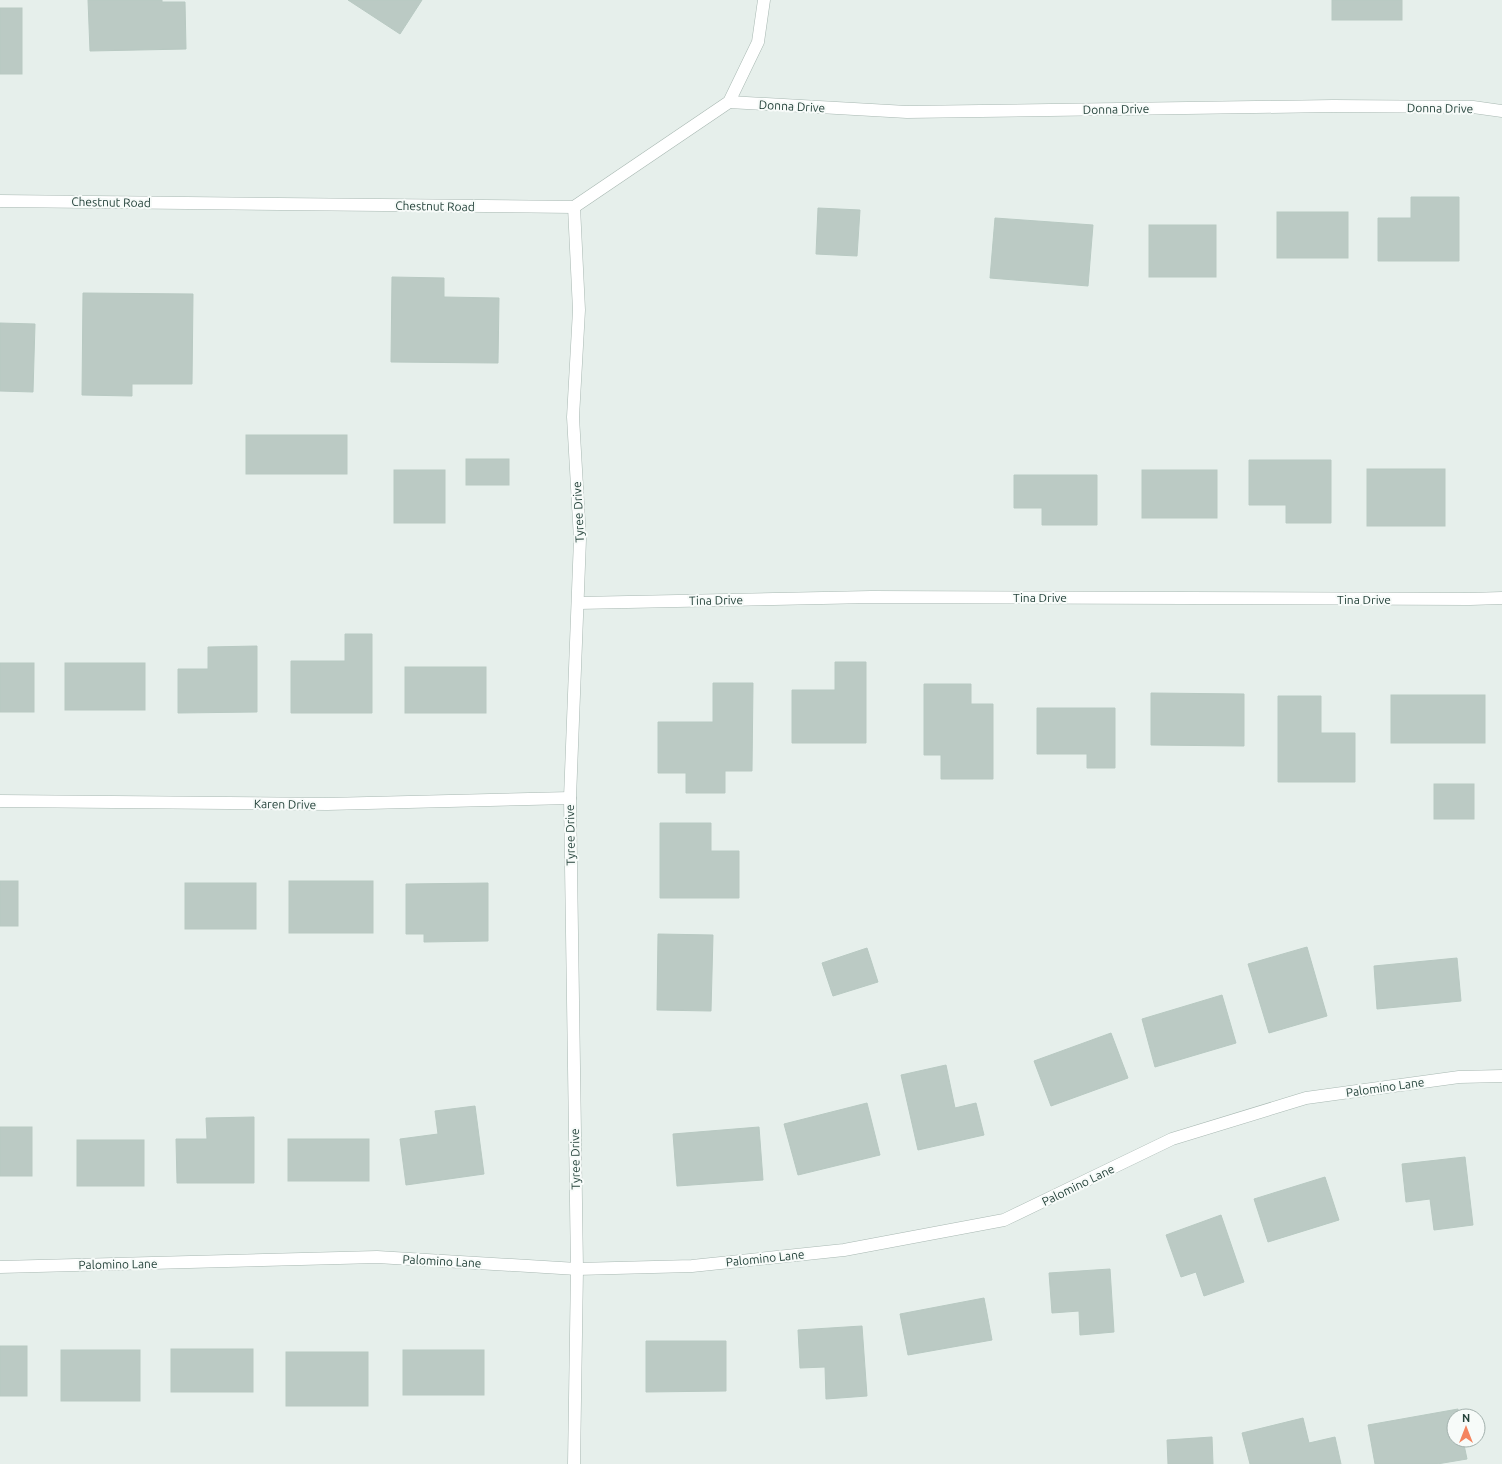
<svg xmlns="http://www.w3.org/2000/svg" width="1502" height="1464" viewBox="0 0 1502 1464" font-family="Ubuntu,sans-serif">
  <rect width="100%" height="100%" fill="#e6efeb"/>
  <g fill="#bbcac4" stroke="#b8c9c2">
    <path d="M88,0H162V2H185L186,49L90,51Z"/>
    <path d="M348,0H422L400,34Z"/>
    <rect x="1332" y="0" width="70" height="20"/>
    <rect x="0" y="8" width="22" height="66"/>
    <path d="M1411,197H1459V261H1378V218H1411Z"/>
    <path d="M818,208L860,210L857,256L816,254Z"/>
    <rect x="1277" y="212" width="71" height="46"/>
    <path d="M995,218L1093,225L1088,286L990,278Z"/>
    <rect x="1149" y="225" width="67" height="52"/>
    <path d="M392,277L444,278V297L499,298L498,363L391,362Z"/>
    <path d="M83,293L193,294L192,384H132V396L82,395Z"/>
    <path d="M0,323L35,324L33,392L0,391Z"/>
    <rect x="246" y="435" width="101" height="39"/>
    <rect x="466" y="459" width="43" height="26"/>
    <path d="M1249,460H1331V523H1286V505H1249Z"/>
    <rect x="1367" y="469" width="78" height="57"/>
    <rect x="394" y="470" width="51" height="53"/>
    <rect x="1142" y="470" width="75" height="48"/>
    <path d="M1014,475H1097V525H1042V508H1014Z"/>
    <path d="M345,634H372V713H291V661H345Z"/>
    <path d="M257,646V712L178,713V669H208V647Z"/>
    <path d="M835,662H866V743H792V690H835Z"/>
    <rect x="0" y="663" width="34" height="49"/>
    <rect x="65" y="663" width="80" height="47"/>
    <rect x="405" y="667" width="81" height="46"/>
    <path d="M713,683H753L752,771H725V793H686V773H658V722H713Z"/>
    <path d="M924,684H971V704H993V779H941V755H924Z"/>
    <path d="M1151,693L1244,694V746L1151,745Z"/>
    <rect x="1391" y="695" width="94" height="48"/>
    <path d="M1278,696H1321V733H1355V782H1278Z"/>
    <path d="M1037,708H1115V768H1087V754H1037Z"/>
    <rect x="1434" y="784" width="40" height="35"/>
    <path d="M660,823H711V851H739V898H660Z"/>
    <rect x="0" y="881" width="18" height="45"/>
    <rect x="289" y="881" width="84" height="52"/>
    <rect x="185" y="883" width="71" height="46"/>
    <path d="M488,883V941L424,942V934H406V884Z"/>
    <path d="M658,934L713,935L711,1011L657,1010Z"/>
    <path d="M1307,947L1327,1016L1269,1033L1248,964Z"/>
    <path d="M867,948L878,982L833,996L822,963Z"/>
    <path d="M1457,958L1461,1001L1377,1009L1374,966Z"/>
    <path d="M1222,995L1236,1043L1155,1067L1142,1019Z"/>
    <path d="M1111,1033L1128,1078L1051,1106L1034,1061Z"/>
    <path d="M946,1065L955,1108L976,1103L984,1135L918,1150L901,1075Z"/>
    <path d="M867,1103L880,1155L798,1175L784,1124Z"/>
    <path d="M475,1106L484,1174L406,1185L400,1139L438,1134L435,1111Z"/>
    <path d="M254,1117V1183H177L176,1139H207L206,1118Z"/>
    <rect x="0" y="1127" width="32" height="49"/>
    <path d="M759,1127L763,1180L677,1186L673,1134Z"/>
    <rect x="288" y="1139" width="81" height="42"/>
    <rect x="77" y="1140" width="67" height="46"/>
    <path d="M1465,1157L1473,1225L1434,1230L1430,1199L1406,1202L1402,1164Z"/>
    <path d="M1325,1177L1339,1220L1268,1242L1254,1199Z"/>
    <path d="M1221,1215L1244,1282L1204,1296L1196,1272L1181,1277L1166,1235Z"/>
    <path d="M1110,1269L1114,1332L1080,1335L1079,1311L1052,1313L1049,1273Z"/>
    <path d="M984,1298L992,1340L908,1355L900,1314Z"/>
    <path d="M862,1326L867,1396L826,1399L825,1367L800,1368L798,1330Z"/>
    <path d="M646,1341H726V1391L646,1392Z"/>
    <rect x="0" y="1346" width="27" height="50"/>
    <rect x="171" y="1349" width="82" height="43"/>
    <rect x="61" y="1350" width="79" height="51"/>
    <rect x="403" y="1350" width="81" height="45"/>
    <rect x="286" y="1352" width="82" height="54"/>
    <path d="M1458,1409L1459,1416H1454V1440H1463L1467,1459L1437,1464H1375L1368,1425Z"/>
    <path d="M1303,1418L1309,1443L1335,1437L1341,1464H1250L1242,1433Z"/>
    <path d="M1212,1437L1213,1464H1168L1167,1440Z"/>
  </g>
  <g fill="none" stroke-linecap="round" stroke-linejoin="round">
    <defs>
      <g id="street">
        <path d="M729,102L907,112L1333,106L1473,107L1502,111"/>
        <path d="M0,201L574,207L729,102L758,42L764,0"/>
        <path d="M578,603L871,597L1470,599L1502,598"/>
        <path d="M0,801L327,804L570,798"/>
        <path d="M0,1267L377,1257L577,1269L692,1266L844,1250L1004,1220L1172,1139L1306,1098L1459,1077L1502,1076"/>
        <path d="M574,1464L577,1269L570,798L580,539L573,417L579,310L574,207"/>
      </g>
    </defs>
    <use href="#street" stroke="#a8b8b2" stroke-width="13"/>
    <use href="#street" stroke="#fff" stroke-width="12"/>
  </g>
  <g text-anchor="middle" dominant-baseline="central" stroke-width="4" stroke-linejoin="round" paint-order="stroke">
    <g font-size="12" fill="#24423a" stroke="#f7fbf9">
      <text transform="translate(792 106) rotate(3)">Donna Drive</text>
      <text transform="translate(1440 108) rotate(1)">Donna Drive</text>
      <text transform="translate(1116 109) rotate(-1)">Donna Drive</text>
      <text transform="translate(111 202) rotate(1)">Chestnut Road</text>
      <text transform="translate(435 206) rotate(1)">Chestnut Road</text>
      <text transform="translate(578 512) rotate(-93)">Tyree Drive</text>
      <text x="1040" y="597">Tina Drive</text>
      <text x="1364" y="599">Tina Drive</text>
      <text transform="translate(716 600) rotate(-1)">Tina Drive</text>
      <text transform="translate(285 804) rotate(1)">Karen Drive</text>
      <text transform="translate(570 835) rotate(-91)">Tyree Drive</text>
      <text transform="translate(1385 1087) rotate(-8)">Palomino Lane</text>
      <text transform="translate(575 1159) rotate(-91)">Tyree Drive</text>
      <text transform="translate(1078 1185) rotate(-26)">Palomino Lane</text>
      <text transform="translate(765 1258) rotate(-6)">Palomino Lane</text>
      <text transform="translate(442 1261) rotate(3)">Palomino Lane</text>
      <text transform="translate(118 1264) rotate(-1)">Palomino Lane</text>
    </g>
  </g>
  <g transform="translate(1466 1428)"><circle r="19" fill="#f7fbf9" stroke="#a3b1ad"/>
  <path d="M0-3L7 15L0 10L-7 15Z" fill="#f4845f"/>
  <text y="-6" font-size="11" font-weight="bold" text-anchor="middle" fill="#24423a">N</text>
  </g>
</svg>
